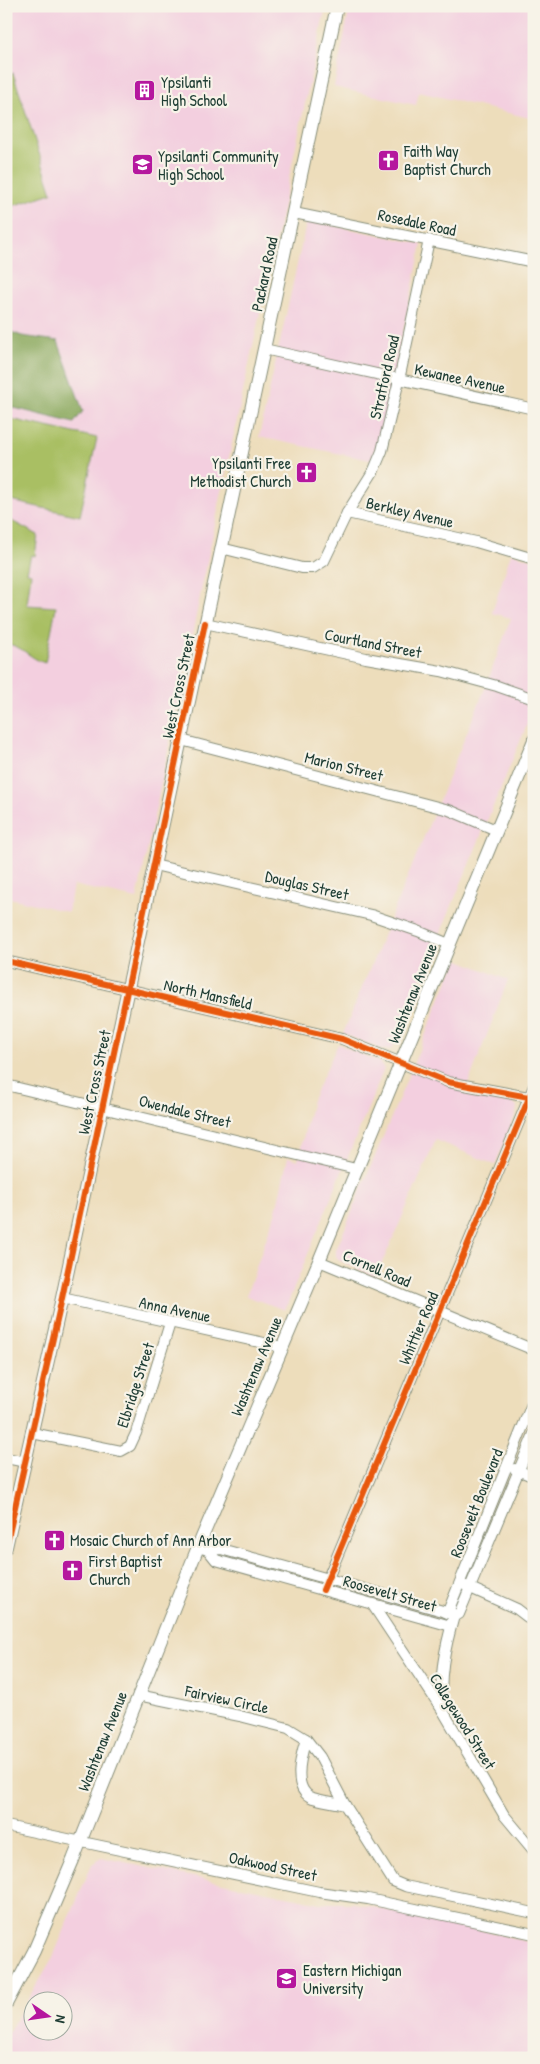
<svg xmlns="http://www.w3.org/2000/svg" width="540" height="2064" viewBox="0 0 540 2064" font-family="'Patrick Hand',sans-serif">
  <rect width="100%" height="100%" fill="#f7f3e8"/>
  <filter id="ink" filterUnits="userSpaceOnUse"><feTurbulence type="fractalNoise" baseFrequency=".02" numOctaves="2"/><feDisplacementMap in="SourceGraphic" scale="10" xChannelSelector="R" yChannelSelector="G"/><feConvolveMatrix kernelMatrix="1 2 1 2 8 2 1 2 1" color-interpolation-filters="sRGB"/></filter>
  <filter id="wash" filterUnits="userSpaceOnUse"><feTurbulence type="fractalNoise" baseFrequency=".0096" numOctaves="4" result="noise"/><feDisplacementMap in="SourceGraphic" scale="20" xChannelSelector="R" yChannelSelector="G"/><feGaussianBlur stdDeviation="1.12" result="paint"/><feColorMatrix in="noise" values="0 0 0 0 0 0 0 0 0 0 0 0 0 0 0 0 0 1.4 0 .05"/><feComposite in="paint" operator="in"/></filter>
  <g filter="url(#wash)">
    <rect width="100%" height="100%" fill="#edddbb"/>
    <g fill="#f3cfdf" fill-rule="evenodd">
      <path d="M6,6H326L229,457L137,899L73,885L68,912L6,897Z"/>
      <path d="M350,6H534V119L419,92L416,105L334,87Z"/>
      <path d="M307,220L422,244L375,461L259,437Z"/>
      <path d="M511,553L534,560V708L393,1047L391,1049L383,1050L343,1034L486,686L511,618L492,613Z"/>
      <path d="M457,959L508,980L465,1092L512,1102L517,1107L516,1113L495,1165L436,1140L376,1277L338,1260L336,1256V1250Z"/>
      <path d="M338,1044L380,1062L384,1069L285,1310L246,1296L276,1211L288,1157L298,1160L312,1100Z"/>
      <path d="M101,1858L320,1903H354L495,1933L534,1944V2058H6V2036L53,1957L92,1864ZM32,2002H62V2032H32Z"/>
    </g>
    <g fill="#a9bf63" stroke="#647e4c">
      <path d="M13,73L52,193L6,208V76Z"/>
      <path d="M6,418L97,438L80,516L6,500Z"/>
      <path d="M6,518L38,535L35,556L31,555L27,572L31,573L27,605L56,607L45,663C30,659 22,645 6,644Z"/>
    </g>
    <path fill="#86a659" stroke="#527246" d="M6,330L22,336L58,341L83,411L74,423L6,406Z"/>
  </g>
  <g filter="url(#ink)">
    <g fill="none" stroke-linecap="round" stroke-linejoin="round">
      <defs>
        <g id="minor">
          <path d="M294,213L534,262"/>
          <path d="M264,349L534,409"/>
          <path d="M347,513L476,542L534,559"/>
          <path d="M221,548L302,568H313L324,561L347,513L374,470L382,451L399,380L429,240"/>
          <path d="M205,623L366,658L441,671L497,686L534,699"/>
          <path d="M181,740L449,810L496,830"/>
          <path d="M154,865L371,915L418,931L449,944"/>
          <path d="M6,961L342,1039L448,1082L534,1098"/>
          <path d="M6,1085L356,1169"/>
          <path d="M319,1261L534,1350"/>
          <path d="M62,1298L282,1347"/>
          <path d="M32,1433L121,1451L130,1446L136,1433L170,1323"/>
          <path d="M6,1458L26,1462"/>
          <path d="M515,1469L534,1477"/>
          <path d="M198,1547L208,1550L221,1549L443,1611L454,1616"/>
          <path d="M208,1550L216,1560L451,1626"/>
          <path d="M466,1586L517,1609L534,1622"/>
          <path d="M323,1590L534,1086"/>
          <path d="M372,1604L443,1711L504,1815L534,1851"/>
          <path d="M454,1616L449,1609L534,1399"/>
          <path d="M138,1695L240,1716L288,1728L306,1739L320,1757L345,1805L393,1881L405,1886L534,1913"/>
          <path d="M443,1711C438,1678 445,1648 454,1616L459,1614L534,1434"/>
          <path d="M306,1739C301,1755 291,1790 313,1798C323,1801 335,1802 345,1805"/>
          <path d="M6,1826L319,1892L368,1899L534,1934"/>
        </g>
        <g id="major">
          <path d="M6,1547L62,1298L337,6"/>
          <path d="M6,2004L34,1951L73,1860L198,1547L319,1261L534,740"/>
        </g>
      </defs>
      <use href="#minor" stroke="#868d78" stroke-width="12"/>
      <use href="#major" stroke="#868d78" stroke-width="14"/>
      <use href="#minor" stroke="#fff" stroke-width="10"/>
      <use href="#major" stroke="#fff" stroke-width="12"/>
      <defs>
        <g id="cycleway">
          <path d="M6,961L342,1039L448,1082L534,1098"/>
          <path d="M6,1547L62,1298L205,623"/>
          <path d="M323,1590L534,1086"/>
        </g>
      </defs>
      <use href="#cycleway" stroke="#f7f3e8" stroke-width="9"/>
      <use href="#cycleway" stroke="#e8590c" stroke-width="6"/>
    </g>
  </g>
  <defs>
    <symbol id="building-square" viewBox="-11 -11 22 22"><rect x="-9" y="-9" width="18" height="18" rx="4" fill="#b5179e" stroke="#f7f3e8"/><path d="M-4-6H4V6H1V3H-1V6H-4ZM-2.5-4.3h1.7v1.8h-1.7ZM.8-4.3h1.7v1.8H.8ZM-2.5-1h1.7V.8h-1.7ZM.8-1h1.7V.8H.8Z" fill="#fff"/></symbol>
    <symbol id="church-square" viewBox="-11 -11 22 22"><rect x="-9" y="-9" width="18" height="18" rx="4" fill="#b5179e" stroke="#f7f3e8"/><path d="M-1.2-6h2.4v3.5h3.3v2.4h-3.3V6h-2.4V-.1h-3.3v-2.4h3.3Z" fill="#fff"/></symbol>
    <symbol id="school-square" viewBox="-11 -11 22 22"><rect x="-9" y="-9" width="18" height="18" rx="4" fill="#b5179e" stroke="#f7f3e8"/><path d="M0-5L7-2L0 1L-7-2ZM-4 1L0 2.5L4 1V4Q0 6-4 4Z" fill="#fff"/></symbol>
    <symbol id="university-square" viewBox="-11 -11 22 22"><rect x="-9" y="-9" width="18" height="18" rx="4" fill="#b5179e" stroke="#f7f3e8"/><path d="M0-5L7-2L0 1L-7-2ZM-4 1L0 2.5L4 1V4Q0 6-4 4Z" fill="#fff"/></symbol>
  </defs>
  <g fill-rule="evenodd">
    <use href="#building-square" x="132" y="78" width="25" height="25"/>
    <use href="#church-square" x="376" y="148" width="25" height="25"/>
    <use href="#school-square" x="130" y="152" width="25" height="25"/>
    <use href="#church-square" x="294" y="460" width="25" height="25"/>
    <use href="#church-square" x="42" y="1528" width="25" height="25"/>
    <use href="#church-square" x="60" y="1558" width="25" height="25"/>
    <use href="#university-square" x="274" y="1966" width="25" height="25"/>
  </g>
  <g text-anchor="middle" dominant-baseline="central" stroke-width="4.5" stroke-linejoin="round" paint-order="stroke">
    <g font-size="16" fill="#1f3d34" stroke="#f7f3e8" text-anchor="start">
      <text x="161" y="82">Ypsilanti<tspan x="161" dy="18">High School</tspan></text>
      <text x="404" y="151">Faith Way<tspan x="404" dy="18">Baptist Church</tspan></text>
      <text x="158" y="156">Ypsilanti Community<tspan x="158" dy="18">High School</tspan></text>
      <text x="291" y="463" text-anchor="end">Ypsilanti Free<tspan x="291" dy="18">Methodist Church</tspan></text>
      <text x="70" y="1540">Mosaic Church of Ann Arbor</text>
      <text x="89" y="1561">First Baptist<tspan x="89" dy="18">Church</tspan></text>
      <text x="303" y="1970">Eastern Michigan<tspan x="303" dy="18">University</tspan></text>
    </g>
    <g font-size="16" fill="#1f3d34" stroke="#f7f3e8">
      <text transform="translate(417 222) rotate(12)">Rosedale Road</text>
      <text transform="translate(264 274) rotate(-78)">Packard Road</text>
      <text transform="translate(384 377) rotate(-77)">Stratford Road</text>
      <text transform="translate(460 378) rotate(12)">Kewanee Avenue</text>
      <text transform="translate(410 512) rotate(13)">Berkley Avenue</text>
      <text transform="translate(373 643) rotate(11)">Courtland Street</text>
      <text transform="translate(178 686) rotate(-78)">West Cross Street</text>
      <text transform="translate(344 766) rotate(14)">Marion Street</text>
      <text transform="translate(307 885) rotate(13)">Douglas Street</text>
      <text transform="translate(412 993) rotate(-68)">Washtenaw Avenue</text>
      <text transform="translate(208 994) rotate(13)">North Mansfield</text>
      <text transform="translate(94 1082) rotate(-78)">West Cross Street</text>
      <text transform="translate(185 1111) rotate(14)">Owendale Street</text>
      <text transform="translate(377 1268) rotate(23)">Cornell Road</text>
      <text transform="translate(175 1309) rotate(12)">Anna Avenue</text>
      <text transform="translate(418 1328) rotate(-67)">Whittier Road</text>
      <text transform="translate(256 1366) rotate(-67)">Washtenaw Avenue</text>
      <text transform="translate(135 1385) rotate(-72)">Elbridge Street</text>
      <text transform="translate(476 1503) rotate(-68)">Roosevelt Boulevard</text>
      <text transform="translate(390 1593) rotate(16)">Roosevelt Street</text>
      <text transform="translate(227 1699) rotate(12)">Fairview Circle</text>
      <text transform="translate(463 1721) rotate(58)">Collegewood Street</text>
      <text transform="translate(102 1741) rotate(-68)">Washtenaw Avenue</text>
      <text transform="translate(273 1866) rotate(12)">Oakwood Street</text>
    </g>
  </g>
  <rect width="540" height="2064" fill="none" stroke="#f7f3e8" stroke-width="25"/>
  <g transform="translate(48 2016) rotate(103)"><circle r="24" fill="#f7f3e8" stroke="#a1aaa0"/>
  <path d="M0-4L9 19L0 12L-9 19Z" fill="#b5179e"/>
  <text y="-8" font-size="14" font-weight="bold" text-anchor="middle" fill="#1f3d34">N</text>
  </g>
</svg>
